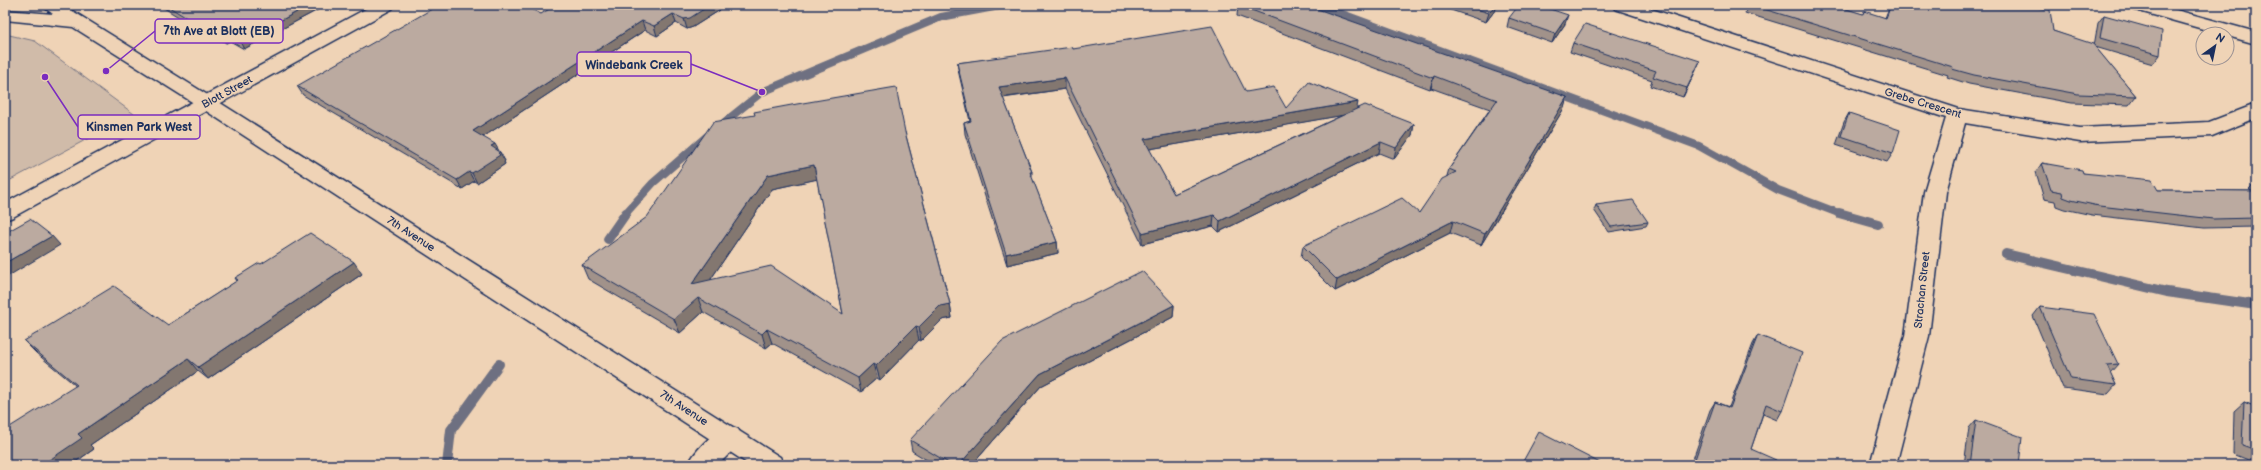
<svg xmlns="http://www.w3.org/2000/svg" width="2261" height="470" viewBox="0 0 2261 470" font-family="'Balsamiq Sans',sans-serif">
  <rect width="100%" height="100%" fill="#efd3b6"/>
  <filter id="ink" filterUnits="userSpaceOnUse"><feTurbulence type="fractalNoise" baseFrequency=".025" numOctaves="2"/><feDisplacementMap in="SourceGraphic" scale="8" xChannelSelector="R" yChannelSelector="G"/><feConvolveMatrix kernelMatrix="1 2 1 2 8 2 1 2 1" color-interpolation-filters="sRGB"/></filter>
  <g filter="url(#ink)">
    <path fill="#d0bba9" stroke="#767584" d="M5,34L35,41L134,114L5,183Z"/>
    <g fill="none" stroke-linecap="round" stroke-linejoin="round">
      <g stroke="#6e7081" stroke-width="8">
        <path d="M1318,5L1699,146L1778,190L1841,214"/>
        <path d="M717,128L762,92L941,17L1005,5"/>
        <path d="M625,214L653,183L707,136"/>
      </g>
      <g stroke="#6e7081" stroke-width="10">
        <path d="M1839,213L1878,224"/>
        <path d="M608,239L626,213"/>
        <path d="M2006,254L2167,292L2256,305"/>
        <path d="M447,465L451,430L499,364"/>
      </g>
      <defs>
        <g id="minor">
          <path d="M373,5H395L392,9L13,217L5,220V203Z"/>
          <path d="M1612,5H1639L1959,109L2080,128L2209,122L2256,104V118L2212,136L2080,142L1965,123L1946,192L1929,336L1896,465H1870L1905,336L1924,192L1946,118L1615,9Z"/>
          <path d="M2129,5H2158L2256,32V44L2132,9Z"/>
          <path d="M729,426L738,429L742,437L738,445L718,465H688C695,450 713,432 729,426Z"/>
        </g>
        <path id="tertiary" d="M41,5H63L214,99L780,457L784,465H750L200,107L73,27L5,20V10L53,14Z"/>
      </defs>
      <use href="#minor" stroke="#1b2f5e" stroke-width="3"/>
      <use href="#tertiary" stroke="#1b2f5e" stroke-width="3"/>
      <use href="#minor" fill="#efd3b6" fill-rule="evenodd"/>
      <use href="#tertiary" fill="#efd3b6" fill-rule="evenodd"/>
    </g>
    <g fill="#a1928a" stroke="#1b2f5e" fill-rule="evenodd">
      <path d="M159,5H327L244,49L230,41L226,43L206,30L203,32Z"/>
      <path d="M1238,5L1567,97L1564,108L1481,245L1450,233L1335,291L1301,257L1303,246L1419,213L1447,176L1449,169L1490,109L1431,88L1430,89L1237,16Z"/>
      <path d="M1443,5H1499L1486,22L1442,7Z"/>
      <path d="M1748,5H1833L1862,14L1885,18L1890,5H2031L2053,31L2094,46L2098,23L2104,15L2160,55L2153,64L2095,47L2136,96L2129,105L2072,103L1969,84L1947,77L1948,75L1745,13Z"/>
      <path d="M720,10L693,27L687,29L676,23L657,36L645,30L483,137L500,152L505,161L504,162L505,164L477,183L474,181L462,189L303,95L297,86L541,14Z"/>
      <path d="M1509,18L1565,24L1552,43L1507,27Z"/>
      <path d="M1573,43L1696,70L1683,97L1650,86L1652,80L1570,52Z"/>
      <path d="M1073,49L1246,92L1286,108H1357L1414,124L1412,135L1394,159L1379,153L1219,232L1213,226L1142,244L1065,89L1003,98L1032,172V178L1057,242L1058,253L1007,265L965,134L964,123L970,121L959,74L957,63ZM1343,115L1174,194L1149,149Z"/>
      <path d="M1849,113L1893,153L1887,162L1836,145L1844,122Z"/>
      <path d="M905,132L950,304L952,318L942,320L921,341L919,340L880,380L877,378L861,392L772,343L766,348L703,312L680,333L588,279L582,265ZM817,179L843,314L710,280L772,189Z"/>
      <path d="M2042,163L2083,173L2158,190L2251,191L2249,189L2256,182V227L2204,228L2092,215L2064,209L2056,206L2055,201L2044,199L2036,172Z"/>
      <path d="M1596,205L1648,222L1646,226L1609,232L1594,210Z"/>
      <path d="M261,264L362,274L208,379L198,371L90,445L94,449L71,465L75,385L36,353L24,341L168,325L237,281L235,278Z"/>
      <path d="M1174,305L1173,317L1041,386L972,465H935L912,451L910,440Z"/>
      <path d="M2040,307L2118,364L2110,373L2116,385L2108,394L2063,388L2033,316Z"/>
      <path d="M1758,335L1782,411L1777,420L1763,414L1751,449L1774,465H1691L1710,410L1715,402L1729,407L1753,344Z"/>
      <path d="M2244,402L2256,407V463L2233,454L2234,411Z"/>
      <path d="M1976,420L2019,465H1964L1969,428Z"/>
    </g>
    <g fill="#837770" stroke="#1b2f5e">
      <path d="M310,5H327L244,49L240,42Z"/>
      <path d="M710,5H718L720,10L693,27L687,29L684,19Z"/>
      <path d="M1495,5H1499L1486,22L1489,13Z"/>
      <path d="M673,14L676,23L657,36L654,26Z"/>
      <path d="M1568,15L1565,24L1552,43L1555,34Z"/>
      <path d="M642,21L645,30L477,141L473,131Z"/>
      <path d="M201,23L206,30L203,32L198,25Z"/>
      <path d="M226,34L230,41L226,43L222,36Z"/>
      <path d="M1700,61L1696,70L1683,97L1687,88Z"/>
      <path d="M1434,76L1431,88L1430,89L1433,78Z"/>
      <path d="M1065,78V89L1000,98L999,87Z"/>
      <path d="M1567,97L1564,108L1481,245L1485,234Z"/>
      <path d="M1358,102L1356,113L1144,150V139Z"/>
      <path d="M1414,124L1412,135L1394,159L1396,148Z"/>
      <path d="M1381,142L1379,153L1219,232L1220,221Z"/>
      <path d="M495,144L505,161L504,162L505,164L477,183L472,173L491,146Z"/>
      <path d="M814,165L818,179L772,189L698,298L703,312L680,333L674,319L692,284L768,175Z"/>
      <path d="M469,172L474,181L462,189L457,180Z"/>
      <path d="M1214,215L1213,226L1142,244V233Z"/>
      <path d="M1453,221L1450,233L1335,291L1337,280Z"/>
      <path d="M52,236L60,245L5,278V263Z"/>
      <path d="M1057,242L1058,253L1007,265L1006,254Z"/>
      <path d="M354,262L362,274L208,379L198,367Z"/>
      <path d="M950,304L952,318L942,320L921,341L919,327L940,306Z"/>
      <path d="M1174,305L1173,317L1041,386L972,465H959L1040,374Z"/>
      <path d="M916,326L919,340L880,380L876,366Z"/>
      <path d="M767,329L772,343L766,348L762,334Z"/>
      <path d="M188,359L198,371L90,445L94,449L71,465H42L78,434Z"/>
      <path d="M873,364L877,378L861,392L858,378Z"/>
    </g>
    <g fill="#bbaaa0" stroke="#1b2f5e" fill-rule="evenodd">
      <path d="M166,5H310L240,42L226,34L222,36L201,23L198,25Z"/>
      <path d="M439,5H523L541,14L556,5H710L690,18L684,19L673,14L654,26L642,21L473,131L495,144L491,146L500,152L498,153L500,155L472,173L469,172L457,180L297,86Z"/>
      <path d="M1238,5H1306L1567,97L1485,234L1453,221L1337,280L1303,246L1402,198L1419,213L1442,179L1456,172L1449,169L1497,100L1434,76L1433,78Z"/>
      <path d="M1464,5H1495L1489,13Z"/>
      <path d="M1519,5H1538L1568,15L1555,34L1509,18Z"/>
      <path d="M1751,5H1833L1863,14L1864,11L1886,18L1891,5H2031V6L2050,10L2053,31L2093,44L2136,96L2078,94L1974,75L1952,69L1953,67Z"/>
      <path d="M2104,15L2162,31L2160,55L2100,38Z"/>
      <path d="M1585,24L1700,61L1687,88L1653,77L1656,71L1573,43Z"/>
      <path d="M1212,26L1246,92L1274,87L1286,108L1309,82L1358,102L1144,139L1174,194L1365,105L1414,124L1396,148L1381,142L1220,221L1214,215L1142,233L1065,78L999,87L1032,172H1030L1057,242L1006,254L964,123L971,121L957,63L1072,47L1073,49Z"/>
      <path d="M896,87L905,132L950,304L940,306L919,327L916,326L876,366L873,364L858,378L767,329L762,334L698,298L674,319L582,265L647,217L713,122L755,115L754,112L797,104ZM814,165L843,314L771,266L692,284L768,175Z"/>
      <path d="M1849,113L1900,130L1893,153L1841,136Z"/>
      <path d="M2042,163L2082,170L2083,173L2152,180L2158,190L2256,191V218L2213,219L2099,206L2071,200L2063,197L2062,192L2051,190Z"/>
      <path d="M1633,200L1648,222L1611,227L1596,205Z"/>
      <path d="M30,219L52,236L5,263V233Z"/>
      <path d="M310,233L354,262L198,367L188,359L78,434L82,438L42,465H5V430L77,385L24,341L114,286L168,325L238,280L235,278L259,263L261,264Z"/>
      <path d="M1142,271L1174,305L1040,374L959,465H952L910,440L1002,341Z"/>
      <path d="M2040,307L2094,314L2118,364L2107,365L2116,385L2071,379Z"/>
      <path d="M1758,335L1802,353L1782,411L1766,404L1751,449L1776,460L1774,465H1693L1715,402L1730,408Z"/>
      <path d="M2244,402L2256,407V450L2242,445Z"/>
      <path d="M1976,420L2022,437L2019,465H1970Z"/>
      <path d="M1539,432L1600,463L1599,465H1521Z"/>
    </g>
  </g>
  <g text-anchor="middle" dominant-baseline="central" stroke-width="3" stroke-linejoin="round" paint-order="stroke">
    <g font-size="11" fill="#1b2f5e" stroke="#efd3b6">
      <text transform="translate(227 92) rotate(-29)">Blott Street</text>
      <text transform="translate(1923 103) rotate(17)">Grebe Crescent</text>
      <text transform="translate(411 234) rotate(33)">7th Avenue</text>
      <text transform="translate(1922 290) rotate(-84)">Strachan Street</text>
      <text transform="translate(684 408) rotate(33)">7th Avenue</text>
    </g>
  </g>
  <path fill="none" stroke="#7b2cbf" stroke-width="1.5" d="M106 71L155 31M762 92L691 64M45 77L78 127"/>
  <g fill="#7b2cbf" stroke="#efd3b6" stroke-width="1.5">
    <circle cx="106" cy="71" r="4"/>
    <circle cx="762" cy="92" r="4"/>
    <circle cx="45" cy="77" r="4"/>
  </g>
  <g fill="#efd3b6" stroke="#7b2cbf" stroke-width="1.5">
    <rect x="155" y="19" width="128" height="24" rx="4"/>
    <rect x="577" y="52" width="114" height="24" rx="4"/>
    <rect x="78" y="115" width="122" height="24" rx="4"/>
  </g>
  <g font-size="12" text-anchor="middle" font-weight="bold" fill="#1b2f5e">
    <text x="219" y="35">7th Ave at Blott (EB)</text>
    <text x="634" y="69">Windebank Creek</text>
    <text x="139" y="131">Kinsmen Park West</text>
  </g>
  <rect width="2261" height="470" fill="none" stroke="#efd3b6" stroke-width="20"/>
  <rect x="10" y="10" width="2241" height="450" fill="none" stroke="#1b2f5e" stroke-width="1.5" filter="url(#ink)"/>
  <g transform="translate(2215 46) rotate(33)"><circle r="19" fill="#efd3b6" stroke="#9a9193"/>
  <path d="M0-3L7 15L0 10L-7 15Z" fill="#1b2f5e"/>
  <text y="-6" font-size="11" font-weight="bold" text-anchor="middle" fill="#1b2f5e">N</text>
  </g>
</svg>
